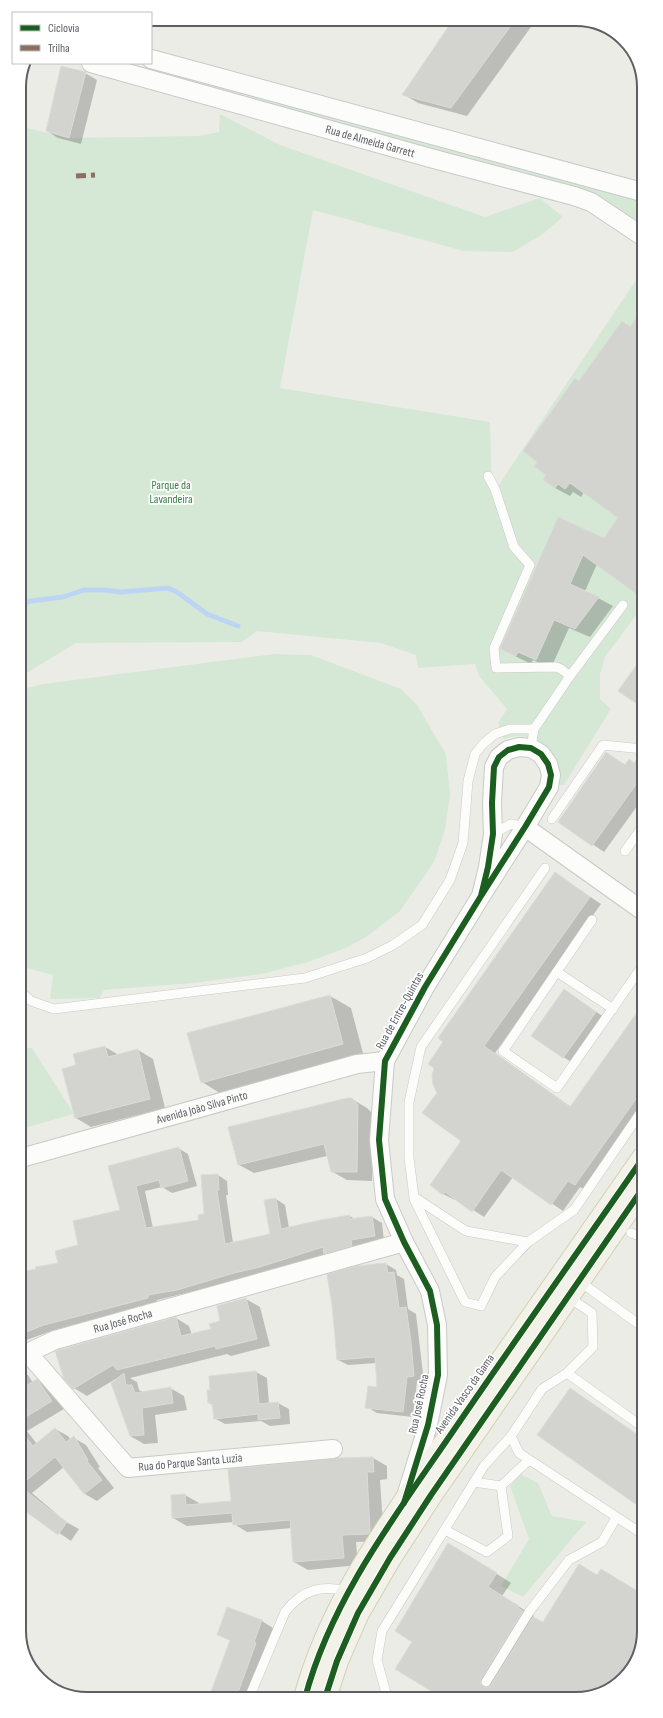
<svg xmlns="http://www.w3.org/2000/svg" width="663" height="1718" viewBox="0 0 663 1718" font-family="'Sofia Sans Condensed',sans-serif">
  <rect width="100%" height="100%" fill="#ecece7"/>
  <g fill="#d5e8d6">
    <path d="M146,66L642,201V226L145,71Z"/>
    <path d="M220,114L280,145L485,217L540,198L563,217L543,234L513,252L464,251L313,210L280,388L490,422L492,495L642,271V607L605,657L600,674V699L611,709L564,785H560C563,753 535,728 504,739L498,723L507,709L479,676L475,664L418,668L416,655L381,643L257,631L242,642L76,643L20,677L19,126L69,138L199,136L219,132Z"/>
    <path d="M274,654L311,655L401,689L417,705L446,754L450,795L445,830L434,862L400,911L366,937L346,948L308,962L262,974L193,983L104,990L100,998L50,999L53,975L26,968V959L20,956V690L43,684Z"/>
    <path d="M21,1048H32L74,1114L21,1129Z"/>
    <path d="M520,1474L538,1483L552,1516L586,1522L523,1597L501,1586L529,1539L510,1486Z"/>
  </g>
  <g fill="#0003">
    <path d="M454,20H536L467,116L418,103L403,94Z"/>
    <path d="M85,73L97,80L81,144L58,138L47,131Z"/>
    <path d="M642,311V597L597,564L585,591L613,606L590,637L569,628L551,668L533,660L531,664L501,649L558,518L605,539L620,518L584,492L581,497L573,492L570,496L555,488L579,382L622,322L631,327Z"/>
    <path d="M607,754L626,765L635,764L643,756V798L604,852L559,821Z"/>
    <path d="M643,868V882L636,877Z"/>
    <path d="M556,874L601,904L495,1053L571,1107L643,1006V1112L587,1191L580,1187L563,1211L513,1177L484,1217L456,1199L455,1200L443,1194L462,1141L438,1093Z"/>
    <path d="M565,991L607,1019L575,1064L563,1057Z"/>
    <path d="M330,996L351,1008L364,1057L223,1095L202,1082Z"/>
    <path d="M105,1047L119,1055L138,1050L153,1059L165,1108L91,1127L76,1118L77,1066Z"/>
    <path d="M352,1099L367,1108L373,1114L372,1181L347,1180L331,1171L327,1156L254,1173L239,1165Z"/>
    <path d="M178,1148L188,1154L197,1186L172,1193L162,1187L145,1191L153,1228L200,1220L205,1215L218,1175L227,1181L228,1195H226L233,1243L271,1235L276,1199L285,1205L289,1228L350,1216L355,1219L372,1217L382,1223L384,1241L361,1245L362,1251L157,1300V1303L54,1330L21,1342V1273L37,1270L59,1264L121,1211L109,1167Z"/>
    <path d="M386,1264L396,1270L397,1275L404,1279L408,1309L416,1314L424,1382H417L413,1417L377,1413L367,1407L378,1388L376,1363L348,1365L338,1360Z"/>
    <path d="M246,1299L260,1307L270,1346L231,1356L227,1354L130,1378L137,1382L139,1390L143,1392L170,1388L184,1396L187,1410L155,1415L158,1443L144,1444L130,1436L119,1377L87,1396L74,1388L176,1318L189,1326L192,1335L212,1330Z"/>
    <path d="M21,1371L28,1375L33,1383L37,1380L49,1388L64,1409L27,1431L37,1444L55,1429L68,1436L71,1440L74,1438L86,1445L100,1467L98,1468L114,1488L97,1501L85,1494L64,1467L32,1493L66,1522L79,1529L71,1541L21,1507Z"/>
    <path d="M256,1372L267,1378L269,1404L278,1403L289,1409L290,1424L270,1426L261,1421L225,1424L214,1418L213,1405L209,1403Z"/>
    <path d="M373,1458L387,1466V1479L380,1480L384,1539L382,1541L356,1542L358,1565L308,1570L294,1562L292,1528L247,1532L234,1524V1522L187,1526L173,1518L185,1495L199,1503V1505L232,1502Z"/>
    <path d="M464,1553L511,1583L502,1596L534,1616L533,1617L543,1623L597,1576L638,1592L644,1583V1631L630,1672L594,1697H443L397,1669Z"/>
    <path d="M262,1621L273,1628L250,1698H224L212,1692L231,1641L218,1634Z"/>
  </g>
  <g fill="none" stroke-linecap="round" stroke-linejoin="round">
    <path stroke="#bdd5f5" stroke-width="5" d="M20,604L31,601L63,597L84,590H104L121,592L168,588L177,592L207,614L238,626"/>
  </g>
  <g fill="#d3d3d0" stroke="#dcdbd6">
    <path d="M453,20H515L451,108L402,95Z"/>
    <path d="M61,66L86,72L69,138L46,131Z"/>
    <path d="M642,310V598L583,555L570,584L599,597L575,629L554,620L536,660L518,652L516,656L500,649L558,517L604,538L618,518L570,483L565,489L558,484L555,488L543,480L546,475L534,466L537,462L523,451L575,378L579,381L622,321L630,327Z"/>
    <path d="M643,656V708L618,691Z"/>
    <path d="M606,752L625,765L629,759L634,763L640,755H643V787L637,783L592,846L558,822Z"/>
    <path d="M555,872L590,897L484,1046L570,1107L643,1004V1089L575,1185L568,1181L551,1205L501,1170L472,1212L445,1192L443,1195L430,1185L461,1141L422,1113L437,1093L433,1084L432,1075L434,1068L428,1064L443,1042L438,1038Z"/>
    <path d="M564,989L596,1012L563,1058L531,1036Z"/>
    <path d="M330,995L343,1044L201,1083L187,1033Z"/>
    <path d="M105,1046L108,1057L138,1049L150,1099L75,1118L62,1069L76,1065L73,1054Z"/>
    <path d="M347,1098H352L358,1105L357,1172H331L324,1144L238,1165L228,1127Z"/>
    <path d="M179,1147L188,1181L161,1188L159,1180L136,1186L146,1228L199,1220L198,1215L204,1214L201,1175L218,1174L219,1190H217L225,1244L270,1234L264,1200L276,1198L281,1229L321,1220L350,1215V1219L372,1216L375,1236L351,1240L352,1246L324,1254L323,1247L260,1267L234,1273L177,1290L148,1295V1298L44,1325L21,1334V1272L36,1269L35,1267L58,1263L55,1251L78,1245L73,1221L120,1210L108,1166Z"/>
    <path d="M386,1263L388,1273L394,1272L399,1308L406,1307L411,1342L414,1376L407,1377L403,1412L365,1408L368,1386L377,1387L375,1357L337,1360L332,1305L327,1274L356,1266Z"/>
    <path d="M246,1298L257,1339L216,1349L215,1346L117,1370L113,1365L73,1389L64,1379L55,1351L59,1350L176,1317L181,1336L211,1329L209,1324L220,1321L217,1306Z"/>
    <path d="M256,1371L259,1404L278,1402L280,1418L258,1420V1414L214,1419L212,1403H208L207,1390H210L209,1376Z"/>
    <path d="M124,1373L126,1385H132L135,1393L171,1387L173,1403L142,1408L144,1435L130,1436L111,1383Z"/>
    <path d="M37,1379L52,1401L21,1420V1389Z"/>
    <path d="M570,1388L644,1439V1510L537,1435Z"/>
    <path d="M55,1428L66,1442L74,1436L88,1460L87,1461L102,1480L84,1494L55,1457L21,1485V1431L33,1446Z"/>
    <path d="M373,1457L374,1472H367L370,1531L369,1534L342,1535L344,1558L293,1562L290,1520L233,1525L232,1513L172,1518L171,1495L185,1494L186,1505L231,1501L228,1469L338,1458Z"/>
    <path d="M21,1487L54,1513L67,1522L58,1535L21,1508Z"/>
    <path d="M448,1543L497,1573L488,1587L519,1606L518,1608L523,1611L481,1679L480,1682L483,1687L486,1688L491,1685L533,1617L543,1622L579,1564L597,1575L601,1569L644,1595V1631L630,1672L594,1697H441L395,1669L412,1642L395,1631Z"/>
    <path d="M227,1607L262,1620L254,1642L256,1643L236,1698H228L211,1692L230,1640L217,1635Z"/>
  </g>
  <g fill="none" stroke-linecap="round" stroke-linejoin="round">
    <defs>
      <g id="service">
        <path d="M488,476L495,489L514,547L530,565L494,648L496,668L556,667L561,669L570,676"/>
        <path d="M531,748L534,729L570,676L623,605"/>
        <path d="M552,819L603,745L643,749"/>
        <path d="M493,834L511,824L525,827"/>
        <path d="M625,851L643,826"/>
        <path d="M545,868L421,1047L409,1102V1158L414,1197L466,1231L528,1242L574,1210L643,1109"/>
        <path d="M592,920L503,1051L557,1088L643,965"/>
        <path d="M557,972L613,1009"/>
        <path d="M20,991L31,1001L54,1009L305,978L367,958L393,945L422,925L450,880L463,843L468,781L475,754L483,744L495,734L510,729H534"/>
        <path d="M414,1199L465,1302L481,1306L495,1277L528,1242"/>
        <path d="M631,1233L643,1237"/>
        <path d="M579,1281L644,1328"/>
        <path d="M568,1297L592,1313L593,1347L567,1373L542,1389L511,1436L519,1453L644,1535"/>
        <path d="M567,1373L644,1428"/>
        <path d="M474,1482L501,1486L529,1460"/>
        <path d="M445,1530L487,1552L508,1536L501,1486"/>
        <path d="M486,1682L529,1612L569,1560L602,1542L616,1518"/>
        <path d="M390,1697L386,1693L377,1660L382,1631L484,1466L511,1436"/>
        <path d="M249,1698L285,1612C303,1589 321,1585 349,1591"/>
      </g>
      <g id="minor">
        <path d="M151,59L642,192"/>
        <path id="s1" d="M91,63L434,159L574,196L591,202L642,236"/>
        <path d="M525,827L643,911"/>
        <path id="s2" d="M21,1158L357,1064L385,1061"/>
        <path id="s3" d="M28,1353L128,1468L333,1449"/>
        <path id="s4" d="M21,1356L55,1340L404,1242"/>
        <path d="M407,1493L428,1425L438,1375L437,1325L430,1291L404,1242L385,1199L379,1140L385,1061L425,987L481,896L525,827L549,787L551,775L548,764L541,754L531,748L519,747L508,750L499,757L494,767L492,803L493,834L488,867L481,896"/>
      </g>
      <g id="primary">
        <path d="M305,1698C330,1603 392,1520 447,1440C511,1346 578,1252 643,1158"/>
        <path d="M325,1698L337,1661L358,1613L390,1558L431,1495L643,1188"/>
      </g>
    </defs>
    <use href="#service" stroke="#c9c9c7" stroke-width="10"/>
    <use href="#minor" stroke="#c9c9c7" stroke-width="20"/>
    <use href="#primary" stroke="#d3cfb6" stroke-width="24"/>
    <use href="#service" stroke="#fcfcfb" stroke-width="9"/>
    <use href="#minor" stroke="#fcfcfb" stroke-width="18"/>
    <use href="#primary" stroke="#f2f2e8" stroke-width="22"/>
    <path stroke="#8d6e63" stroke-width="5" stroke-dasharray="10 5" stroke-linecap="butt" d="M76,176L95,175"/>
    <defs>
      <g id="cycleway">
        <path d="M404,1503L428,1425L438,1375L437,1325L430,1291L404,1242L385,1199L379,1140L385,1061L425,987L481,896L525,827L549,787L551,775L548,764L541,754L531,748L519,747L508,750L499,757L494,767L492,803L493,834L488,867L481,896"/>
        <path d="M305,1698C330,1603 392,1520 447,1440C511,1346 578,1252 643,1158"/>
        <path d="M325,1698L337,1661L358,1613L390,1558L431,1495L643,1188"/>
      </g>
    </defs>
    <use href="#cycleway" stroke="#fff" stroke-width="8"/>
    <use href="#cycleway" stroke="#1b5e20" stroke-width="6"/>
  </g>
  <g text-anchor="middle" dominant-baseline="central" stroke-width="3.5" stroke-linejoin="round" paint-order="stroke">
    <g font-size="12" fill="#5d5f65" stroke="#fff">
      <text stroke="none"><textPath href="#s1" startOffset="290">Rua de Almeida Garrett</textPath></text>
      <text transform="translate(400 1011) rotate(-61)">Rua de Entre-Quintas</text>
      <text stroke="none"><textPath href="#s2" startOffset="188">Avenida João Silva Pinto</textPath></text>
      <text stroke="none"><textPath href="#s4" startOffset="108">Rua José Rocha</textPath></text>
      <text transform="translate(465 1394) rotate(-55)">Avenida Vasco da Gama</text>
      <text transform="translate(419 1404) rotate(-78)">Rua José Rocha</text>
      <text stroke="none"><textPath href="#s3" startOffset="215">Rua do Parque Santa Luzia</textPath></text>
    </g>
    <g font-size="12" fill="#388046" stroke="#fff">
      <text x="171" y="485">Parque da<tspan x="171" dy="14">Lavandeira</tspan></text>
    </g>
  </g>
  <path d="M0 0H663V1718H0ZM87 26H576A61 61 0 0 1 637 87V1631A61 61 0 0 1 576 1692H87A61 61 0 0 1 26 1631V87A61 61 0 0 1 87 26Z" fill="#fff" fill-rule="evenodd"/>
  <path fill="none" stroke="#5d5f65" stroke-width="2" d="M87 26H576A61 61 0 0 1 637 87V1631A61 61 0 0 1 576 1692H87A61 61 0 0 1 26 1631V87A61 61 0 0 1 87 26Z"/>
  <rect x="12" y="12" width="140" height="52" fill="#ffffff" stroke="#bebfc1"/>
  <rect x="20" y="25" width="20" height="6" fill="#1b5e20" stroke="#bebfc1"/>
  <text x="48" y="32" font-size="12" fill="#5d5f65">Ciclovia</text>
  <rect x="20" y="45" width="20" height="6" fill="#8d6e63" stroke="#bebfc1"/>
  <text x="48" y="52" font-size="12" fill="#5d5f65">Trilha</text>
</svg>
